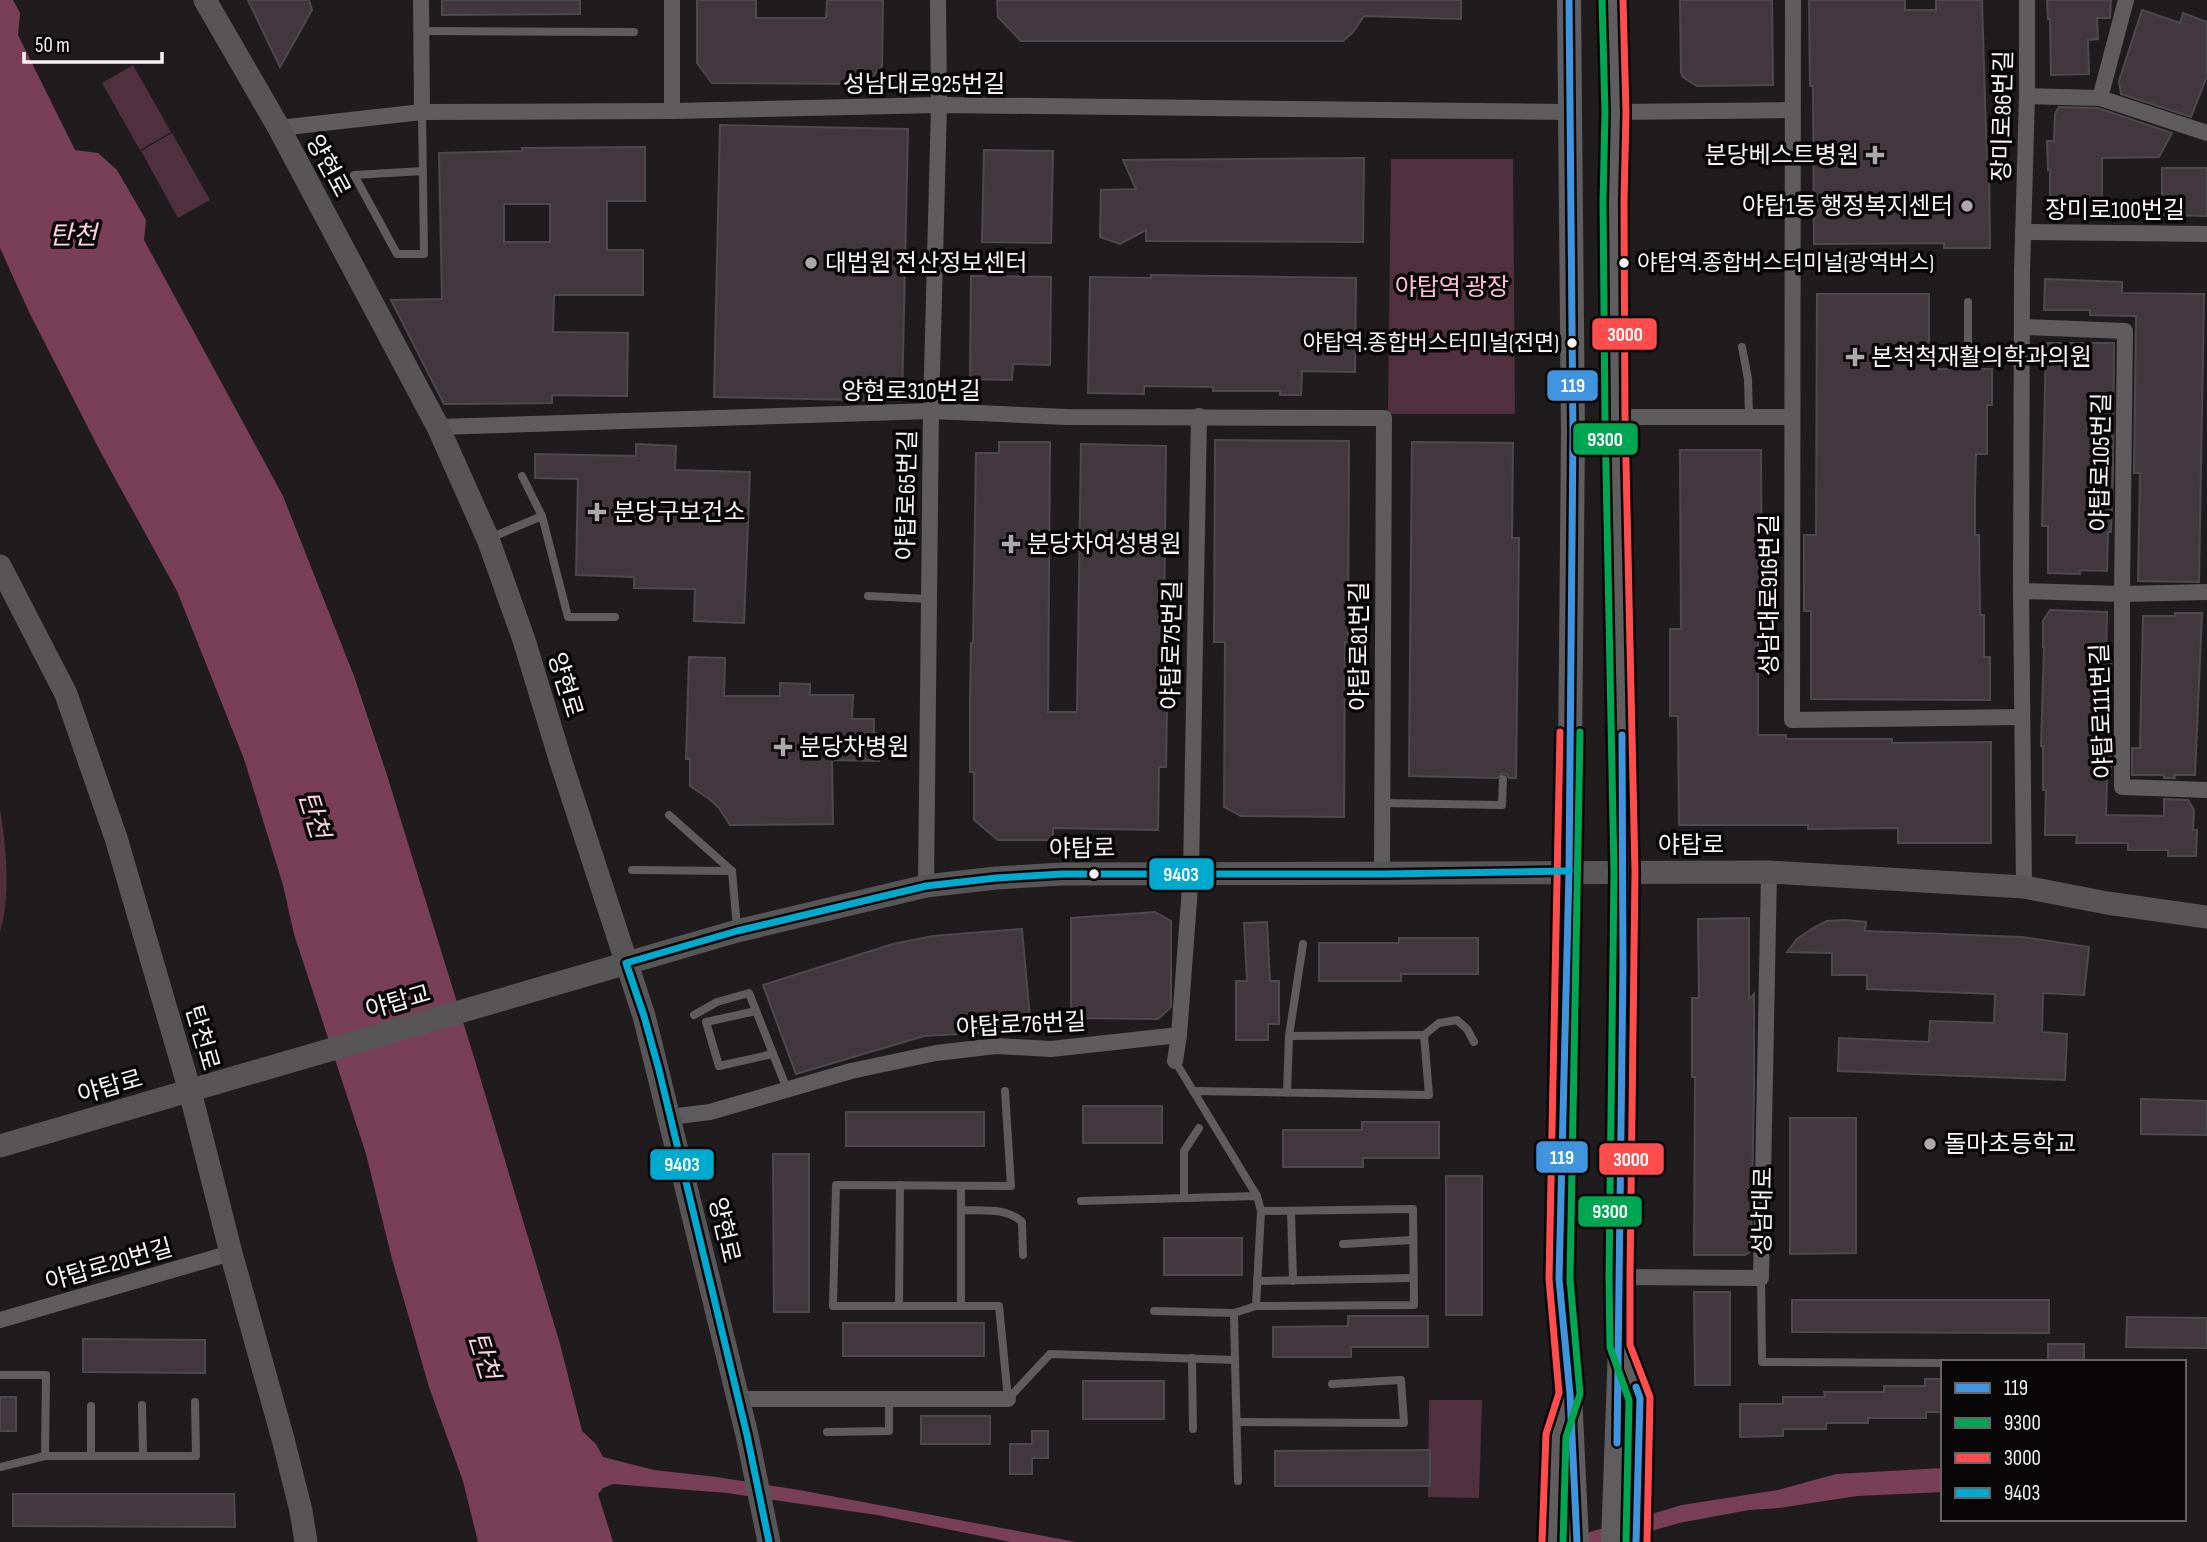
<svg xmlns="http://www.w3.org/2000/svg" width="2207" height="1542" viewBox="0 0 2207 1542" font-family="'Sofia Sans Condensed','Noto Sans KR',sans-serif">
  <rect width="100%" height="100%" fill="#201c1e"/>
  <g fill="#50303c">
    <path d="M133,65L171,132L140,150L102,83Z"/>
    <path d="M172,133L210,200L178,218L141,151Z"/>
    <path d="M1391,159H1513L1515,414H1388Z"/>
    <path d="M0,810C6,844 11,899 0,931Z"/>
    <path d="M1429,1400H1482L1479,1498L1428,1497Z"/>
  </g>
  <g fill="#783f56">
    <path d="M0,0H13L20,13L18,35L75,150L98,153L117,170L146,220L144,240L283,496L354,676L386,772L480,1077L560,1344L582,1431L596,1444L603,1457L654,1470L717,1477L799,1490L1076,1542H1011L877,1515L727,1493L613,1484L603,1488L598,1494L613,1542H478L463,1481L429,1387L392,1259L366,1154L294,934L283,885L244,759L177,591L100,451L29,312L0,248Z"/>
    <path d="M1943,1468V1492L1857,1496L1779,1508L1749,1510L1679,1523L1614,1542H1556L1682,1505L1778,1490L1836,1474Z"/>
  </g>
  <g fill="#42373c" stroke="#4d4a4b" stroke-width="2" fill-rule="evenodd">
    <path d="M248,0H309L312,10L280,67Z"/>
    <path d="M442,0H580V14L442,15Z"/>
    <path d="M697,0H756V18H826L827,0H883L882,66L866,84L712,83L697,63Z"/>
    <path d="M997,0H1461V19L1364,16L1353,32L1343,41H1021L998,17Z"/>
    <path d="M1680,0H1772L1773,85L1697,86L1683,77L1681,73Z"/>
    <path d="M1809,0H1905V10H1936V0H1982L1987,164H1989L1990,248H1944V243L1814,244L1813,86H1810Z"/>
    <path d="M2047,0H2111L2110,18H2097L2098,39L2088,40L2089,74L2051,75L2050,19H2048Z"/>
    <path d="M2142,10L2180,23L2183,13L2207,22V76L2191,117L2121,94L2119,81Z"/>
    <path d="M2059,107L2098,108L2172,133L2159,157L2102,158V215H2050V170H2048L2047,141H2054L2055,114Z"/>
    <path d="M720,125L908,129L902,401L714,397Z"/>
    <path d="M645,147V201H607V250H643V295H554L553,332L628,333L627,396L552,395V403L444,404L391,300L442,299L439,153L522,151V148ZM504,204H550V242H504Z"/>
    <path d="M984,150L1053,151L1051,243L982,242Z"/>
    <path d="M1364,158L1363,242L1146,241V230L1120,244L1100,237L1101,190L1136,189L1123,160Z"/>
    <path d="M2162,168H2207V216L2162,215Z"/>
    <path d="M1151,275L1356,278L1355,372L1302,371L1301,395H1280V391H1213V387L1144,386V394L1088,393L1090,277L1151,278Z"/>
    <path d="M971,276L1051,277L1050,365L1013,364L1012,380L970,379Z"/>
    <path d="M2045,279L2122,282V293L2204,294L2199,582L2138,581L2140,473H2134L2136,316L2090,315V310H2044Z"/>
    <path d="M1817,294H1929V369H1992V405H1987V454H1976L1975,491V535H1979L1980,615H1984V657H1990V700L1811,699V611H1804V535H1816Z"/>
    <path d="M2046,343H2114L2113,473L2111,532H2108L2107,571L2080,570V574L2048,573V526H2042Z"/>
    <path d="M1215,440L1349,441L1348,642H1345L1344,817L1241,816L1224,807L1225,642H1214Z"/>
    <path d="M999,442H1050L1048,712H1077L1081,444L1166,446L1163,706H1167L1166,767H1159L1158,830L1053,828V840H998L974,820V772H970V703L971,643H973L976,453H999Z"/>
    <path d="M1412,442L1513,443L1512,538H1519L1516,778H1509L1507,774L1503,773L1497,778L1409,776Z"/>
    <path d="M636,444L676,446L675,470L750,472L744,623L694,621L695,589L634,588V577L576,575L578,479L535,478V454L636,456Z"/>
    <path d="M1680,450H1761L1762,617H1758V735H1786V739H1892V743L1991,742V843H1898V828L1808,829V825H1679L1678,716H1670V629H1681Z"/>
    <path d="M2050,610L2107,612L2106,661H2111L2109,747H2111V775H2107L2106,815L2164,816V799L2188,800L2194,810L2193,830H2197L2196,856H2168V850H2128V843H2076L2077,835H2045L2046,790H2043V746H2041L2044,647H2043V621Z"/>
    <path d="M2175,613H2202L2195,775H2174L2175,778H2164V775H2132V748H2140L2143,616H2175Z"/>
    <path d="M689,657L725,658L724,696H780V683L810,684V695H853L852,719H874V733L880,734L879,761L832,760L833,824L730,825L719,808L708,798L690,786V759H686Z"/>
    <path d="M1155,912L1171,921V1007L1158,1019L1071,1018V918Z"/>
    <path d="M1749,918V999L1754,994V1086L1751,1251L1745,1255H1694L1695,1077H1692V998H1699L1698,919Z"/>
    <path d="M1845,920L1866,922L1865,931L2022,937L2089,947L2084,995L2043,993L2042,1032L2067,1034L2065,1080L1838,1071L1839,1038L1929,1042L1930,1021L1994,1023L1995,994L1867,989V975H1832V953L1787,952L1797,939L1813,928L1827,921Z"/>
    <path d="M1267,922L1270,981H1279V1024H1268V1040H1236V981H1247L1244,923Z"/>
    <path d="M1022,929L1031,1030L924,1036L796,1074L763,985L893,944L933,936Z"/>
    <path d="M1399,938H1478V974H1401V981H1319V943H1399Z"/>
    <path d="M2141,1099L2207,1101V1135L2141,1134Z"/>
    <rect x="1083" y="1106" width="79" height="37"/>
    <rect x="846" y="1112" width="138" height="34"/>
    <path d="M1790,1118H1856V1253L1790,1254Z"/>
    <path d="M1362,1122H1439V1158H1363V1167H1283V1130H1362Z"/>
    <path d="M773,1154H809V1312H774Z"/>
    <rect x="1446" y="1176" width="36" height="139"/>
    <rect x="1164" y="1238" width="78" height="37"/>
    <path d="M1694,1292H1730V1385H1695Z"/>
    <path d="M1792,1300H2049V1333L1792,1332Z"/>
    <path d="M1348,1316H1428V1347H1351V1357H1273V1327L1348,1326Z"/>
    <path d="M2127,1317L2207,1318V1348L2126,1347Z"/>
    <rect x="843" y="1323" width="141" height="33"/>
    <path d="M83,1339L205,1340V1373L83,1372Z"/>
    <rect x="2048" y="1344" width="36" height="18"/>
    <path d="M1925,1379H1943V1412H1926V1418H1868V1423H1826V1429H1783V1436L1740,1437V1404H1783V1397H1825L1824,1392H1884V1386H1925Z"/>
    <rect x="1083" y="1381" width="81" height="38"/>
    <rect x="0" y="1397" width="16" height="34"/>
    <rect x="921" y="1416" width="69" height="28"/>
    <path d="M1032,1431H1048V1458H1032V1474H1010V1444H1032Z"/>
    <path d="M1430,1450V1486H1275V1451Z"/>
    <path d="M13,1494H234L235,1527L13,1526Z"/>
  </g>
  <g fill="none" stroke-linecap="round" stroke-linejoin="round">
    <g stroke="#5e5c5d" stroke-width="8">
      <path d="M422,31L634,32"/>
      <path d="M422,112L424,254H397L354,175L423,171"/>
      <path d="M1968,302V353L2023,351"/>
      <path d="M1742,347L1748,379L1749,416"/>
      <path d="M522,476L542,516"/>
      <path d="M490,538L542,516L568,617H615"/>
      <path d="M868,596L929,599"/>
      <path d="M1381,803L1502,805L1503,779"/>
      <path d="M669,815L732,871"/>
      <path d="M632,870L732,871L737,928"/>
      <path d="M756,1011L706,1022L719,1066L773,1054"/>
      <path d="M694,1015L717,1002L749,993L787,1089"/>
      <path d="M1424,1035L1439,1023L1457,1020L1467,1029L1474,1042"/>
      <path d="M1289,1036L1303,944"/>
      <path d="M1175,1061L1257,1196"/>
      <path d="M1005,1091L1011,1186L836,1185L833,1306H999L1008,1399"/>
      <path d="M1193,1091L1429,1095L1424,1035L1289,1036L1287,1093"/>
      <path d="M961,1186V1306"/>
      <path d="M1184,1198V1151L1199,1128"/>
      <path d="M1081,1201L1257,1196L1261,1211"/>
      <path d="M961,1210C982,1211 1006,1207 1022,1222L1023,1255"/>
      <path d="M1291,1211L1293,1281"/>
      <path d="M1343,1244L1412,1240"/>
      <path d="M1761,1278L1762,1362L1943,1363"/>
      <path d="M1257,1281L1413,1278"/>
      <path d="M899,1306L900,1185"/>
      <path d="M1154,1311L1234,1313"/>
      <path d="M1192,1358L1193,1429"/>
      <path d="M1235,1360L1238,1481"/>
      <path d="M0,1375H46L45,1456"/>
      <path d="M1008,1399L1050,1354L1235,1360L1234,1313L1256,1306L1414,1305L1413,1209L1261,1211L1256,1306"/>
      <path d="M142,1405L143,1456"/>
      <path d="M91,1406V1456"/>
      <path d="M1237,1422L1404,1423L1401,1380L1332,1384"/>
      <path d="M827,1432L889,1431V1399"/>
      <path d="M0,1467L45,1456H196L195,1402"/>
    </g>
    <g stroke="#5e5c5d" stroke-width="16">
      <path d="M421,0L422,112"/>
      <path d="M1793,0L1792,720L2022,717"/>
      <path d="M2027,96L2100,98L2126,0"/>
      <path d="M2100,98L2207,133"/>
      <path d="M672,111V0"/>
      <path d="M1616,112L1792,110"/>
      <path d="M279,128L422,112L672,111L939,105L1569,112"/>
      <path d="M2023,232L2207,234"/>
      <path d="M2023,327L2125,331L2122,594V787L2207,790"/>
      <path d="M1615,417H1792"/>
      <path d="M438,427L931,411L1066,417L1384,418L1382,874"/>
      <path d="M2021,591L2122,594L2207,592"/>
      <path d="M926,886L931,411L939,105L938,0"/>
      <path d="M2024,887L2021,591L2022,273L2027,96V0"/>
      <path d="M1175,1061L1179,1035L1191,874L1199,416"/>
      <path d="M670,1117L710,1112L851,1071L936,1053L996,1046L1051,1049L1179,1035"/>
      <path d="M1619,1277L1761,1278L1769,872"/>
      <path d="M0,1320L231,1253"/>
      <path d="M738,1399H1008"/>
    </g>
    <g stroke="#575555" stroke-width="23">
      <path d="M205,0L279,128L438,427L488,539L524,640L561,762L644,1016L747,1435L769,1542"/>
      <path d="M0,566L66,694L116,838L190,1091L231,1253L283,1439L301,1511L306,1542"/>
      <path d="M0,1146L737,931L926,886L996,878L1062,874L1769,872L2024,887L2107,903L2207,917"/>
    </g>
    <g stroke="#605d5e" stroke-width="24">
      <path d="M1569,0L1573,433L1569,871L1559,1279L1570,1394L1577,1542"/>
      <path d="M1612,0L1616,112L1613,202L1615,417L1625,872L1619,1277L1620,1347L1613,1542"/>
      <path d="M1624,1357L1640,1398L1636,1542"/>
      <path d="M1552,1542L1556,1435L1560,1421"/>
    </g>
    <defs>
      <g id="bus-1">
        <path d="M1569,0L1573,433L1569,871L1559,1279L1570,1394L1577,1542"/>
        <path d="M1636,1387L1640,1398L1636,1542"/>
        <path d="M1617,1443L1623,968L1622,735"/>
      </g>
      <g id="bus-2">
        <path d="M1602,0L1605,112L1603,202L1605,417L1614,872L1609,1277L1610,1347L1629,1400L1626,1542"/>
        <path d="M1563,1542L1566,1437L1580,1394L1570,1279L1580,732"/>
      </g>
      <g id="bus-3">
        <path d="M1623,0L1626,112L1624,202L1625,417L1635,872L1630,1277V1345L1650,1397L1647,1542"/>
        <path d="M1542,1542L1546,1434L1559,1393L1549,1279L1560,732"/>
      </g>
      <path id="bus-4" d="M769,1542L747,1435L659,1070L644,1016L626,963L737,931L926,886L996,878L1062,874H1382L1569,871"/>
    </defs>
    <use href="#bus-1" stroke="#090607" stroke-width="12"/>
    <use href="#bus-2" stroke="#090607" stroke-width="12"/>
    <use href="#bus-3" stroke="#090607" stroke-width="12"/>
    <use href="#bus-4" stroke="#090607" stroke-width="12"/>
    <use href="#bus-1" stroke="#4094de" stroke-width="7"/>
    <use href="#bus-2" stroke="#00a651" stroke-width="7"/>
    <use href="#bus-3" stroke="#ff4d4d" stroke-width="7"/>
    <use href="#bus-4" stroke="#00a9ce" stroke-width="7"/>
  </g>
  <g fill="#aca7a9" stroke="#090607" stroke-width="2.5">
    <path d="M1871.5 144.5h7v7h7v7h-7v7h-7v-7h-7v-7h7z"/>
    <circle cx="1967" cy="206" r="7"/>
    <circle cx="811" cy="263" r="7"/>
    <path d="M1851.5 346.5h7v7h7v7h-7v7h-7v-7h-7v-7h7z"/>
    <path d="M593.5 501.5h7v7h7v7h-7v7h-7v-7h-7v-7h7z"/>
    <path d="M1007.5 533.5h7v7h7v7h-7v7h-7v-7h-7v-7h7z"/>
    <path d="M779.5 736.5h7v7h7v7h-7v7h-7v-7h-7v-7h7z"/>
    <circle cx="1930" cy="1144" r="7"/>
  </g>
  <g fill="#f7f2f4" stroke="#090607" stroke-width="2.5">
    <circle cx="1624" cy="263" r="6"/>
    <circle cx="1572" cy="343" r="6"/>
    <circle cx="1094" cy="874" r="6"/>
  </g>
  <g text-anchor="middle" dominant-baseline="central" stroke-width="7" stroke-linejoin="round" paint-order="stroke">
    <g font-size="22" fill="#f7f2f4" stroke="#090607" text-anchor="start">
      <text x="1637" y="263">야탑역.종합버스터미널(광역버스)</text>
      <text x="1559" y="343" text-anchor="end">야탑역.종합버스터미널(전면)</text>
    </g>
    <g font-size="24" fill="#f7f2f4" stroke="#090607">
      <text x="924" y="84">성남대로925번길</text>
      <text transform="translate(2003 116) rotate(-89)">장미로86번길</text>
      <text transform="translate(328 166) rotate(62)">양현로</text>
      <text x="2115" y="210">장미로100번길</text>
      <text x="911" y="391">양현로310번길</text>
      <text transform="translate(2101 462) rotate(-89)">야탑로105번길</text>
      <text transform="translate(907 495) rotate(-89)">야탑로65번길</text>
      <text transform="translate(1769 595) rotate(-90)">성남대로916번길</text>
      <text transform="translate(1172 645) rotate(-89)">야탑로75번길</text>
      <text transform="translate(1359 646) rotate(-90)">야탑로81번길</text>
      <text transform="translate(565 685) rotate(73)">양현로</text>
      <text transform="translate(2102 711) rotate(-92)">야탑로111번길</text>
      <text x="1691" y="845">야탑로</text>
      <text transform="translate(1082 849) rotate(-1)">야탑로</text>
      <text transform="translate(398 1002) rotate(-16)">야탑교</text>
      <text transform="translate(1021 1025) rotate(-3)">야탑로76번길</text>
      <text transform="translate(202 1038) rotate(74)">탄천로</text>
      <text transform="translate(110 1087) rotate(-16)">야탑로</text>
      <text transform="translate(1763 1211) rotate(-89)">성남대로</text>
      <text transform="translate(724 1230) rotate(77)">양현로</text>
      <text transform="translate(109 1265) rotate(-16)">야탑로20번길</text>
    </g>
    <g font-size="24" fill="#f7f2f4" stroke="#090607" text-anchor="start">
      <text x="1859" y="155" text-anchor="end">분당베스트병원</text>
      <text x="1953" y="206" text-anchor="end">야탑1동 행정복지센터</text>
      <text x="825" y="263">대법원 전산정보센터</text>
      <text x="1871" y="357">본척척재활의학과의원</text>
      <text x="613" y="512">분당구보건소</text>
      <text x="1027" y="544">분당차여성병원</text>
      <text x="799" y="747">분당차병원</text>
      <text x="1944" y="1144">돌마초등학교</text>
    </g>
    <g font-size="24" fill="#fcc1d5" stroke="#090607">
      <text x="1452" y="287">야탑역 광장</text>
    </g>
    <g font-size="26" font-style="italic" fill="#fbd2df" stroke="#090607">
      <text x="73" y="236">탄천</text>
      <text transform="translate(313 815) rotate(73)">탄천</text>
      <text transform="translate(483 1356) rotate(73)">탄천</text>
    </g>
  </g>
  <g stroke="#090607" stroke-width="2.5">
    <rect x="1591" y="317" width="67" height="34" rx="7" fill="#ff4d4d"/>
    <rect x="1546" y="369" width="53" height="33" rx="7" fill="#4094de"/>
    <rect x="1572" y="422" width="67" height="34" rx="7" fill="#00a651"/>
    <rect x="1148" y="857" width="67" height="34" rx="7" fill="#00a9ce"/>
    <rect x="1535" y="1140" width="54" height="34" rx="7" fill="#4094de"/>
    <rect x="1598" y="1142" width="67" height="34" rx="7" fill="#ff4d4d"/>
    <rect x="649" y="1148" width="66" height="33" rx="7" fill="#00a9ce"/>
    <rect x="1577" y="1195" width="66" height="33" rx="7" fill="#00a651"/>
  </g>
  <g font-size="19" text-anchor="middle" font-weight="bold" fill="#fff">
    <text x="1625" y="341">3000</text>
    <text x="1573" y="392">119</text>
    <text x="1605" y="446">9300</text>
    <text x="1181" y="881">9403</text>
    <text x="1562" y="1164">119</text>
    <text x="1631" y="1166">3000</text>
    <text x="682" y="1171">9403</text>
    <text x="1610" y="1218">9300</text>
  </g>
  <rect x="1941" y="1360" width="245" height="161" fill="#090607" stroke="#686466" stroke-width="2"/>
  <rect x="1955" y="1383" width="35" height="10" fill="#4094de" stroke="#686466" stroke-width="2"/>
  <text x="2004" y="1395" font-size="21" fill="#f7f2f4">119</text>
  <rect x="1955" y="1418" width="35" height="10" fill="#00a651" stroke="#686466" stroke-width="2"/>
  <text x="2004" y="1430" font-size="21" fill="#f7f2f4">9300</text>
  <rect x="1955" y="1453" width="35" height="10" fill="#ff4d4d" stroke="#686466" stroke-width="2"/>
  <text x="2004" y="1465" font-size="21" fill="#f7f2f4">3000</text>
  <rect x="1955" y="1488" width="35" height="10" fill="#00a9ce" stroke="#686466" stroke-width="2"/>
  <text x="2004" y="1500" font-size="21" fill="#f7f2f4">9403</text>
  <path d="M24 52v10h138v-10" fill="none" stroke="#f7f2f4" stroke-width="3.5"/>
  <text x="35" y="52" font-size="21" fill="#f7f2f4" stroke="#090607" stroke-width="5" paint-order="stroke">50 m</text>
</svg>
